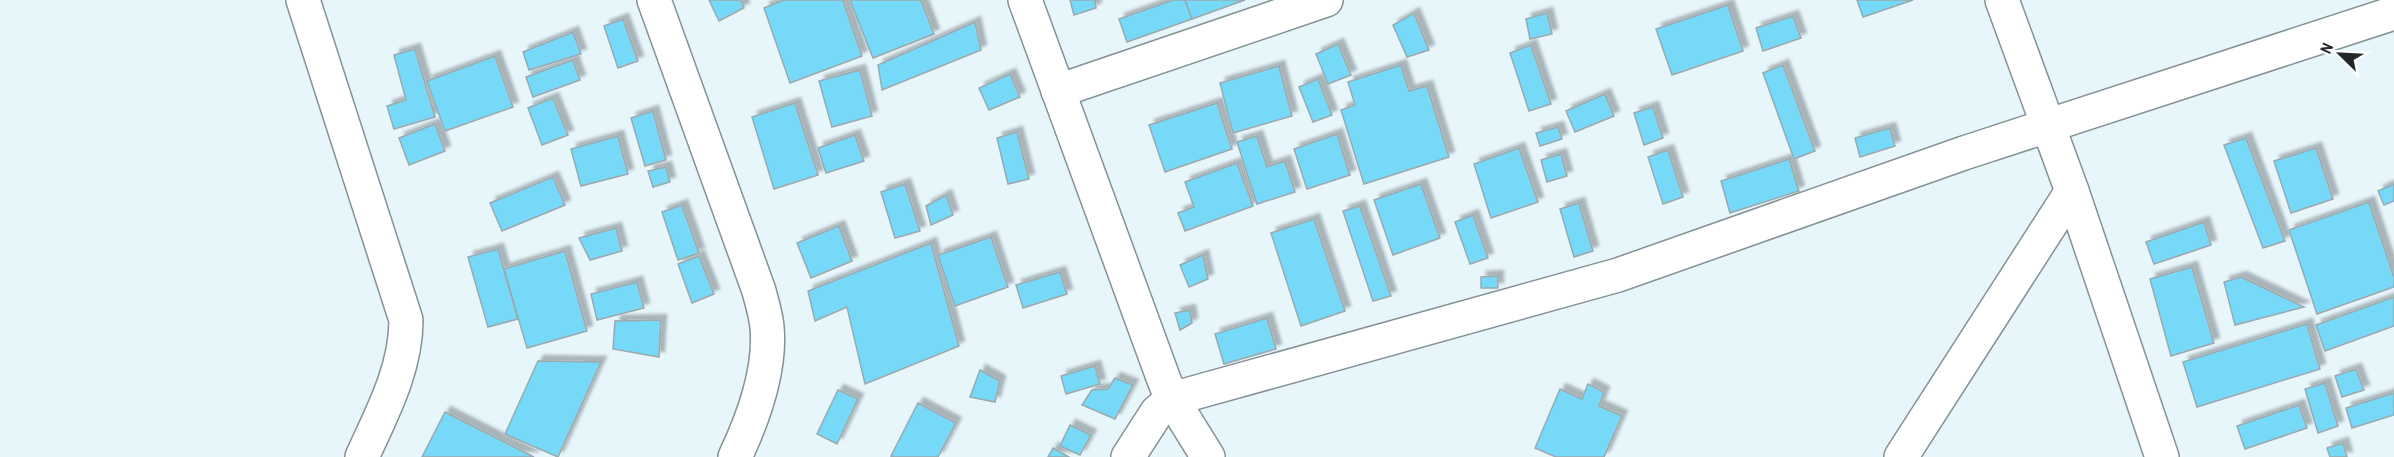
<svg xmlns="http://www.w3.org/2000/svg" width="2394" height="457" viewBox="0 0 2394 457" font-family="'Archivo Narrow',sans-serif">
  <defs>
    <filter id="shadow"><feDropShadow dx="5.5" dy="-5.5" stdDeviation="1.5" flood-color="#0004"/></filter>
  </defs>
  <rect width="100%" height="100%" fill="#e7f6fb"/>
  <g fill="#77d9f8" stroke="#9ba9ae" stroke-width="1.5" filter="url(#shadow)">
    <path d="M709,0H741L744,8L719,21Z"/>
    <path d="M784,0H843L862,56L790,83L764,8Z"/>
    <path d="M850,0H921L934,34L873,58Z"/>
    <path d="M1070,0H1095L1096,8L1074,15Z"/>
    <path d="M1173,0H1185L1192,19L1127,42L1119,19Z"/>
    <path d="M1185,0H1245L1192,19Z"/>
    <path d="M1857,0H1913L1863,17Z"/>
    <path d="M1728,5L1743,51L1672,75L1656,29Z"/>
    <path d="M1414,13L1429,50L1407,57L1393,25Z"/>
    <path d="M1547,13L1552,34L1530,39L1526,19Z"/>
    <path d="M1793,16L1801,38L1763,51L1756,28Z"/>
    <path d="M623,19L638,61L618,68L604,26Z"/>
    <path d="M975,22L981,50L882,90L878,65Z"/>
    <path d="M573,32L581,54L529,70L523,52Z"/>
    <path d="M1338,44L1351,75L1328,84L1316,54Z"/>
    <path d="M1531,45L1551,104L1529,111L1510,53Z"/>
    <path d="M415,49L435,117L394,129L387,106L406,100L394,55Z"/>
    <path d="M495,56L513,107L445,131L427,81Z"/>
    <path d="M573,60L580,80L533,97L526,77Z"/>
    <path d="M1401,65L1409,91L1427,86L1449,157L1364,184L1341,110L1355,105L1348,82Z"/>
    <path d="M1783,65L1815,151L1794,159L1763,73Z"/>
    <path d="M1279,66L1292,116L1233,133L1220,83Z"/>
    <path d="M860,70L872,116L832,127L819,81Z"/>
    <path d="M1010,74L1020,97L989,110L979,88Z"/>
    <path d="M1318,79L1332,115L1313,122L1299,87Z"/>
    <path d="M1605,94L1614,116L1575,132L1566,111Z"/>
    <path d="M553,98L568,135L542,145L528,108Z"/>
    <path d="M795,103L818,175L774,189L752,117Z"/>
    <path d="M1217,103L1232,149L1165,172L1149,125Z"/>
    <path d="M1653,107L1663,138L1644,145L1634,113Z"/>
    <path d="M653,111L666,160L645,166L631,118Z"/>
    <path d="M435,124L445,151L409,165L399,138Z"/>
    <path d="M1558,127L1562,139L1540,146L1536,133Z"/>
    <path d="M1890,128L1895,146L1860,157L1855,138Z"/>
    <path d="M1017,132L1029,179L1008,184L997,138Z"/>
    <path d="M1337,134L1350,175L1307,189L1294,149Z"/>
    <path d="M855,135L864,161L826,173L818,148Z"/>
    <path d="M618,136L628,174L581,186L571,149Z"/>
    <path d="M1257,136L1267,167L1285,161L1295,192L1257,204L1237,142Z"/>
    <path d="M2246,138L2285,241L2263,248L2224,145Z"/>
    <path d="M1519,148L1538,202L1491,218L1474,164Z"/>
    <path d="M2316,148L2333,199L2291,213L2274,161Z"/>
    <path d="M1668,150L1683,197L1663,204L1648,157Z"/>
    <path d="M1561,154L1567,176L1547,182L1541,160Z"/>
    <path d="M1789,159L1799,191L1730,213L1721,181Z"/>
    <path d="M1237,163L1253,206L1185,231L1178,213L1194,207L1185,182Z"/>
    <path d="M666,167L670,182L653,187L648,171Z"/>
    <path d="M553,177L565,205L502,231L490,203Z"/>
    <path d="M905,184L920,231L895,238L881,192Z"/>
    <path d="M1421,184L1440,238L1393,255L1374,200Z"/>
    <path d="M2394,184V201L2384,205L2378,191Z"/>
    <path d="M946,195L953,215L931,225L926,206Z"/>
    <path d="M2369,202L2394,277V287L2317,314L2289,230Z"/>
    <path d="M1579,203L1593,251L1574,257L1560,209Z"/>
    <path d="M682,205L699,253L678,260L662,212Z"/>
    <path d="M1360,206L1391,296L1373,301L1343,211Z"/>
    <path d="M1473,215L1488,258L1470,264L1455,222Z"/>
    <path d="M1314,219L1345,311L1301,326L1271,233Z"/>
    <path d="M2204,222L2211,245L2154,264L2146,242Z"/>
    <path d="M839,226L852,261L811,278L797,243Z"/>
    <path d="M616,228L622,251L590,260L579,238Z"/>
    <path d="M991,237L1008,287L955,306L938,255Z"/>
    <path d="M931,243L959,346L865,384L847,307L815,321L808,291Z"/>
    <path d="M498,249L518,319L488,327L468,257Z"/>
    <path d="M565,251L587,331L527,348L504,269Z"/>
    <path d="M1203,255L1208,279L1189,287L1180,265Z"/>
    <path d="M699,256L714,294L692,303L678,264Z"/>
    <path d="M2192,267L2214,343L2171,356L2150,279Z"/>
    <path d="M1060,272L1067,294L1023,308L1016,285Z"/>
    <path d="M1498,276V288H1481V277Z"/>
    <path d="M2241,277L2304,307L2235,325L2224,282Z"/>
    <path d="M637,282L644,308L597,320L591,294Z"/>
    <path d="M2394,297V326L2325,351L2316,325Z"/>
    <path d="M1190,310L1192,323L1180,330L1175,313Z"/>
    <path d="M1267,318L1276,349L1224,364L1215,334Z"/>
    <path d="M661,320L659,357L613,349L615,321Z"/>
    <path d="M2307,324L2320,369L2197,407L2183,362Z"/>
    <path d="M538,361L601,362L558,457L505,434Z"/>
    <path d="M1095,366L1100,384L1066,394L1061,376Z"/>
    <path d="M2356,369L2364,390L2342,397L2335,376Z"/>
    <path d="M980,370L1000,381L995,402L970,397Z"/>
    <path d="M1115,378L1133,385L1115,419L1082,405L1092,390L1108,389Z"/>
    <path d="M2325,383L2338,426L2318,433L2305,389Z"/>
    <path d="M1588,384L1604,392L1599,406L1622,416L1604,457H1556L1535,448L1560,389L1582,399Z"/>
    <path d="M838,390L858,399L837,444L817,434Z"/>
    <path d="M2394,393V415L2352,428L2346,408Z"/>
    <path d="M918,403L956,423L938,457H894L891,456Z"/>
    <path d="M2299,405L2307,428L2245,449L2237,426Z"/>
    <path d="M445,412L534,457H422Z"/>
    <path d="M1070,425L1091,435L1080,455L1060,446Z"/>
    <path d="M2343,443L2347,457H2330L2327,448Z"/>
    <path d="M1053,448L1069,457H1048Z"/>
  </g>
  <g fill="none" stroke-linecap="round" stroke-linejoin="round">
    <defs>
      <g id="street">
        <path d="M303,0L406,320C406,369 382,413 362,457"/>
        <path d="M654,0L759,291C762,303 766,315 767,327C771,370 753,419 735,457"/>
        <path d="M1025,0L1164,380L1172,399L1208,457"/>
        <path d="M1058,91L1326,0"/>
        <path d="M2072,191L2162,457"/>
        <path d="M1128,457L1157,412L1172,399L1618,275L1964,153L2394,13"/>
        <path d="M1901,457L2072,191L2002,0"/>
      </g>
    </defs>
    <use href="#street" stroke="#849296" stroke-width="36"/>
    <use href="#street" stroke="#fff" stroke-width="33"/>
  </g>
  <g transform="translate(2340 54) rotate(294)" stroke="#ffffff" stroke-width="4.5" paint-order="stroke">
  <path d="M0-4.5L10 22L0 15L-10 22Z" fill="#222829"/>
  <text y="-9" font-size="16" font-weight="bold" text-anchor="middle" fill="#222829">N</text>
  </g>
</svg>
